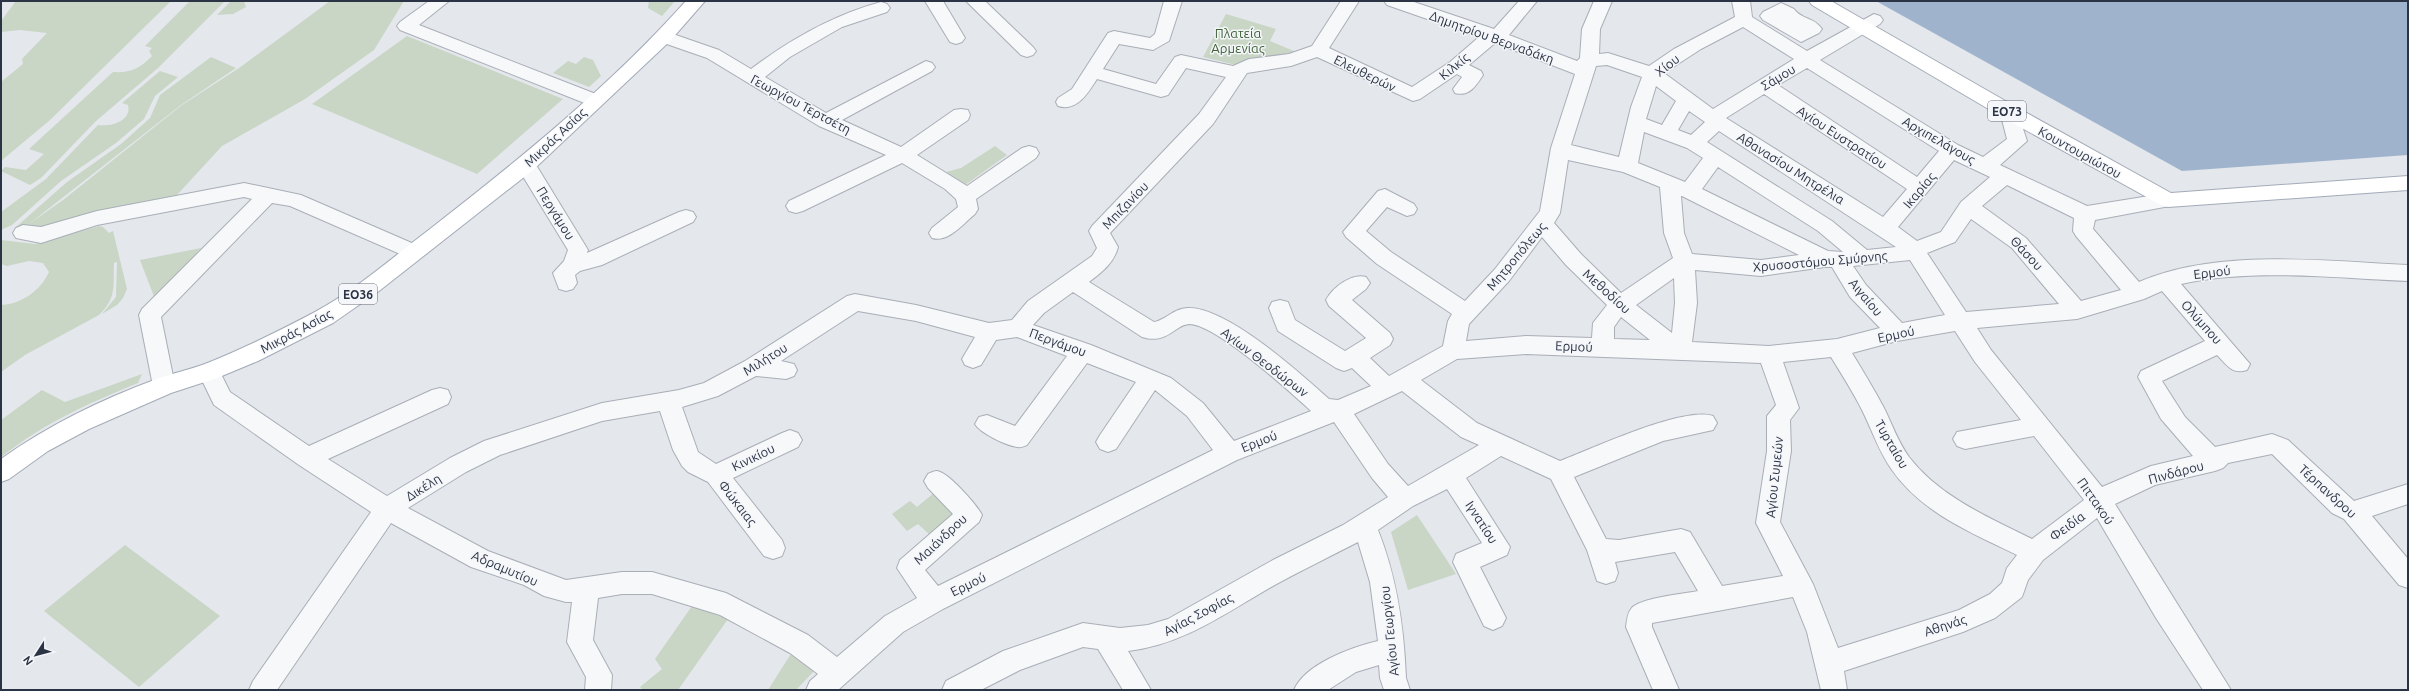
<svg xmlns="http://www.w3.org/2000/svg" width="2409" height="691" viewBox="0 0 2409 691" font-family="Ubuntu,sans-serif">
  <rect width="100%" height="100%" fill="#e4e7ec"/>
  <g fill="#c9d6c5">
    <path d="M16,1H171L50,120L1,161V82L23,64L22,59L47,33L20,30L1,32V21Z"/>
    <path d="M190,1H225L158,68L96,121L41,178L30,185L1,171L5,167L26,170L44,154L29,149L113,72C129,73 140,69 152,56L149,51L152,48L145,46Z"/>
    <path d="M231,1H244L246,7L233,14L217,15Z"/>
    <path d="M330,1H404L374,50L305,99L222,146L177,195L114,211L87,213L42,230L16,227L67,182L121,144L150,118L160,95L211,57L236,68L181,105L29,224L63,200L182,105L239,68Z"/>
    <path d="M649,1H675L662,16L648,8Z"/>
    <path d="M1226,14L1276,29L1270,41L1301,54L1236,65L1203,57Z"/>
    <path d="M407,36L563,99L477,174L312,104Z"/>
    <path d="M584,57L593,60L601,76L589,87L553,73L568,61L576,64Z"/>
    <path d="M160,71L178,77L155,96L144,119L116,143L61,181L12,225L1,230V212L46,179L98,125C111,127 132,121 128,105L122,103Z"/>
    <path d="M995,146L1007,155L965,185L946,172L961,168Z"/>
    <path d="M99,226L103,227L109,233L113,231L127,289L123,298L117,305L102,314L116,297L117,262L114,263C113,286 117,298 99,315L25,355L1,372V305C22,304 41,290 49,272L43,263L29,261L7,266L1,264V240L35,244Z"/>
    <path d="M201,248L155,299L140,260Z"/>
    <path d="M142,374L138,383C85,405 46,422 1,457V420L42,390L65,402Z"/>
    <path d="M935,492L956,513L930,535L918,524L907,531L892,514L910,501L917,507Z"/>
    <path d="M1417,515L1456,574L1408,590L1391,532Z"/>
    <path d="M125,545L220,616L139,687L44,611Z"/>
    <path d="M692,606L728,619L678,690H643L640,687L662,669L655,659Z"/>
    <path d="M794,649L816,669L796,690H768Z"/>
  </g>
  <path fill="#9fb4cc" d="M1876,1H2408V155L2182,171Z"/>
  <g fill="none" stroke-linecap="round" stroke-linejoin="round">
    <defs>
      <g id="minor">
        <path d="M429,1H449L419,25L601,96L603,100L601,104L594,106L587,104L400,30L397,26L400,22Z"/>
        <path d="M925,1H943L965,38L962,42L956,44L950,42Z"/>
        <path d="M966,1H985L1033,47L1036,51L1033,55L1027,57L1021,55Z"/>
        <path d="M1164,1H1182L1169,41L1153,50L1119,44L1103,69L1156,84L1175,57L1181,55L1233,66L1249,59L1289,54L1312,46L1341,1H1359L1329,48L1412,87L1450,62L1479,37L1387,5L1384,1H1411L1494,29L1519,1H1537L1509,35L1577,61L1580,58L1582,29L1594,1H1612L1600,29L1599,54L1608,53L1649,66L1674,49L1735,17L1732,1H1750L1752,17L1807,51L1874,14L1880,16L1883,20L1880,24L1820,60L1958,145L1983,157L2007,139L2000,112L2002,107L2009,106L2016,107L2027,141L2000,165L2087,206L2168,193L2175,195L2178,200L2175,205L2095,220L2093,229L2139,282C2217,248 2324,261 2408,265V281C2336,278 2251,268 2181,284L2250,364L2247,370C2232,375 2227,365 2217,355L2162,381L2185,417L2215,447L2272,434L2288,440L2354,501L2408,484V504L2372,516L2408,559V588L2399,585L2344,519L2332,513L2272,454L2228,463L2223,468L2215,471L2155,485L2115,504L2231,690H2203L2156,618L2097,518L2043,560L2028,580L2022,597L1995,618L1963,632L1844,671L1847,690H1821L1807,632L1793,597L1652,623V627L1679,690H1653L1626,627C1627,621 1627,614 1631,609C1638,598 1684,594 1698,591L1675,552L1615,562L1618,573L1615,581L1606,584L1597,581L1587,550L1551,479L1501,456L1466,478L1510,547L1507,555L1480,567L1506,618L1502,626L1493,630L1484,626L1453,562L1456,554L1482,543L1447,489L1413,506L1378,530C1397,578 1404,626 1406,678L1410,690H1384L1380,678L1379,665L1356,672L1328,690H1294C1305,664 1352,647 1378,641L1370,582L1358,542C1329,557 1300,571 1271,587C1226,613 1182,645 1128,651L1151,690H1123L1098,649L1083,647L1020,670L981,690H942L946,681L1003,651L1083,623L1120,628L1148,625L1168,619L1273,560L1343,525L1388,497L1372,478L1334,422L1237,460L943,609L903,632L838,690H806L810,681L818,674L790,653L720,615L652,594H622L598,598L593,640L612,675L611,690H585L586,677L567,642L572,602H566L544,596L524,585L471,567L391,523L277,690H249L253,681L371,512L299,465L214,405L198,372L201,366L209,363L217,366L230,392L309,446L432,390L440,388L448,390L451,397L448,404L328,459L387,496L450,458L484,441L602,403L679,390L704,383L745,361L847,296L855,294L916,305L989,323L1012,320L1028,301L1092,256L1097,248L1089,231L1092,226L1199,114L1226,77L1186,68L1168,95L1161,97L1097,79C1088,93 1077,112 1058,106L1056,102L1058,98L1072,89L1108,33L1114,31L1150,38L1155,34ZM1743,27L1794,59L1713,109L1664,73L1701,49ZM1495,43L1575,74L1551,148L1540,211L1495,269L1465,301L1391,252L1366,231L1387,207L1407,216L1414,214L1417,209L1414,204L1385,189L1378,191L1343,232L1346,237L1377,264L1452,314L1448,321L1443,346L1389,376L1370,358L1390,345L1393,339L1390,333L1352,300L1366,289L1370,283L1366,277C1352,273 1333,287 1326,300L1329,306L1366,338L1345,351L1295,320L1288,302L1280,300L1272,302L1269,308L1278,331L1336,368L1344,371L1352,368L1371,386L1338,400L1329,399C1300,373 1229,309 1190,308C1175,307 1166,320 1154,322L1089,282C1102,272 1114,263 1118,247L1110,233L1213,124L1247,73L1291,66L1317,57L1413,101L1420,99L1457,74L1462,77L1453,89L1455,93C1469,97 1476,86 1483,75L1481,71L1469,65ZM1607,65L1642,77L1631,107L1619,157L1571,145L1596,66ZM1807,68L1939,151L1917,177L1778,85ZM1656,86L1676,101L1662,125L1646,119ZM1764,94L1907,189L1883,217L1726,118ZM1689,111L1705,122L1691,135L1678,130ZM1719,131L1896,247L1867,250L1832,221L1707,142ZM1644,132L1687,148L1703,158L1685,182L1638,163ZM1568,160L1623,172L1660,187L1664,233L1673,258L1621,293L1581,254L1554,223L1560,213ZM1954,160L1990,177L1961,202L1941,232L1917,241L1898,227ZM1718,167L1818,231L1843,252L1828,251L1702,189ZM2007,185L2074,218L2073,231L2076,236L2121,290L2081,301L2026,238L1982,206ZM1681,196H1682L1799,255L1761,260L1692,254L1684,233ZM1971,219L2012,248L2059,304L1966,312L1927,253L1955,242ZM1542,237L1566,265L1607,305L1593,323L1592,338L1526,336L1466,341L1469,324L1509,281ZM1910,260L1945,315L1902,323L1866,285L1853,266ZM1825,267H1832L1850,297L1880,328L1837,339L1769,346L1692,342L1697,303L1695,270L1761,276ZM1674,278L1675,303L1672,333L1636,305ZM2162,291L2205,341L2141,371L2138,377L2161,419L2193,456L2151,466L2102,487L1991,350L1977,328L2077,319L2144,299ZM1073,292L1142,337C1168,345 1175,324 1190,324C1218,326 1289,391 1311,411L1234,441L1203,403L1171,378L1091,345L1033,325L1044,313ZM858,311L916,321L975,337L962,359L965,365L973,368L981,365L996,340L1017,337L1067,356L1015,426L987,415L979,417L975,424C980,433 1007,446 1018,447C1021,448 1024,446 1027,445L1087,363L1136,382L1100,435L1096,442L1100,449L1108,452L1116,449L1155,390L1187,416L1213,450L938,586L925,570L979,522L982,515C977,505 948,472 937,471C934,471 930,473 928,474L924,481L928,488L953,514L900,560L897,568L917,598L885,616L837,657L808,635L726,593L652,572H622L566,580L488,551L408,508L466,472L500,455L602,421L660,411L673,450L682,466L688,472L708,482L764,556L773,559L782,556L785,548L782,540L733,478L798,447L802,440L798,433L790,430L782,433L716,464L698,452L682,407L718,396L756,376L786,379L794,376L797,370L794,364L781,361ZM1621,317L1650,340L1614,339V327ZM1955,331L1975,362L2021,420L1957,432L1953,439L1957,446L1965,449L2034,436L2084,500L2032,539C1988,517 1940,497 1909,457C1898,442 1892,424 1884,408C1874,389 1863,371 1852,353L1897,341ZM1526,354L1761,363L1776,405L1767,416V451L1756,523L1783,576L1722,586L1690,532L1681,529L1619,540L1606,539L1574,477L1663,441L1713,430L1717,423L1713,416C1683,406 1592,449 1560,461L1477,423L1421,380L1457,359ZM1831,357C1842,375 1853,392 1862,410C1872,430 1879,452 1892,470C1922,513 1972,533 2017,555L2007,568L2002,583L1990,594L1959,610L1838,648L1813,584L1780,522L1791,451L1790,420L1799,408L1783,362ZM1402,391L1461,437L1479,445L1408,486L1388,464L1354,414Z"/>
        <path d="M881,2L887,4L890,8L887,12L842,27L790,57L765,77L826,113L926,61L932,63L935,67L932,71L842,120L901,147L954,110L961,109L968,110L970,115L968,120L917,155L967,186L1022,148L1029,146L1036,148L1039,153L1036,158L976,199L978,209L975,214C963,224 948,243 932,238L929,233L932,228L958,207L956,199L945,189L902,163L803,211L796,213L789,211L786,206L789,201L886,155L819,126L707,58L658,41L655,37L658,33L664,31L670,33L719,50L751,69C791,39 833,15 881,2Z"/>
        <path d="M1781,3L1794,9C1802,20 1814,17 1822,29L1819,33L1801,42L1763,20L1760,16L1763,12Z"/>
        <path d="M526,158L533,160L585,245L588,250L587,253L679,212L686,210L693,212L696,217L693,222L602,265L580,271L575,275L577,283L573,289L566,291L559,289L553,273L564,261L568,250L516,165L519,160Z"/>
        <path d="M244,183L301,195L421,247L424,252L421,257L414,260L407,257L290,206L272,203L161,317L175,386L172,392L164,395L156,392L153,386L139,315L142,309L252,199L244,197L97,225L41,243L16,238L13,233L16,228L23,225L41,227L97,211Z"/>
      </g>
      <g id="major">
        <path d="M686,1H705L670,41L533,170L379,291L333,323L258,361L217,378L171,393L89,429L48,451L9,479L1,482V459C49,425 102,399 157,379C173,373 189,370 205,364C243,349 279,331 315,312C356,290 393,257 430,229C520,159 610,86 686,1Z"/>
        <path d="M1809,1H1831L2016,107L2171,193L2408,176V190L2168,207L2161,205L2002,117L1812,5Z"/>
      </g>
    </defs>
    <use href="#minor" stroke="#a9aeb7" stroke-width="2"/>
    <use href="#major" stroke="#a3abb8" stroke-width="2"/>
    <use href="#minor" fill="#f7f8fa" fill-rule="evenodd"/>
    <use href="#major" fill="#fff" fill-rule="evenodd"/>
  </g>
  <g text-anchor="middle" dominant-baseline="central" stroke-width="3" stroke-linejoin="round" paint-order="stroke">
    <g fill="#f4f6f9" stroke="#676e7b" stroke-width="1">
      <rect x="1988" y="101" width="38" height="20" rx="3"/>
      <rect x="339" y="284" width="38" height="20" rx="3"/>
    </g>
    <g font-size="12" font-weight="bold" fill="#2b3445">
      <text x="2007" y="111">ΕΟ73</text>
      <text x="358" y="294">ΕΟ36</text>
    </g>
    <g font-size="13" fill="#3f6138" stroke="#f4f6f9">
      <text x="1238" y="33">Πλατεία<tspan x="1238" dy="15">Αρμενίας</tspan></text>
    </g>
    <g font-size="13" fill="#2b3445" stroke="#f4f6f9">
      <text transform="translate(1492 37) rotate(20)">Δημητρίου Βερναδάκη</text>
      <text transform="translate(1667 65) rotate(-38)">Χίου</text>
      <text transform="translate(1454 66) rotate(-39)">Κιλκίς</text>
      <text transform="translate(1365 73) rotate(26)">Ελευθερών</text>
      <text transform="translate(1778 77) rotate(-31)">Σάμου</text>
      <text transform="translate(801 104) rotate(28)">Γεωργίου Τερτσέτη</text>
      <text transform="translate(555 137) rotate(-43)">Μικράς Ασίας</text>
      <text transform="translate(1842 137) rotate(33)">Αγίου Ευστρατίου</text>
      <text transform="translate(1939 140) rotate(30)">Αρχιπελάγους</text>
      <text transform="translate(2080 152) rotate(29)">Κουντουριώτου</text>
      <text transform="translate(1791 168) rotate(32)">Αθανασίου Μητρέλια</text>
      <text transform="translate(1919 190) rotate(-50)">Ικαρίας</text>
      <text transform="translate(1125 205) rotate(-46)">Μπιζανίου</text>
      <text transform="translate(556 213) rotate(58)">Περγάμου</text>
      <text transform="translate(2027 253) rotate(47)">Θάσου</text>
      <text transform="translate(1516 256) rotate(-50)">Μητροπόλεως</text>
      <text transform="translate(1820 261) rotate(-5)">Χρυσοστόμου Σμύρνης</text>
      <text transform="translate(2212 272) rotate(-7)">Ερμού</text>
      <text transform="translate(1607 291) rotate(42)">Μεθοδίου</text>
      <text transform="translate(1866 297) rotate(50)">Αιγαίου</text>
      <text transform="translate(2202 322) rotate(48)">Ολύμπου</text>
      <text transform="translate(296 331) rotate(-28)">Μικράς Ασίας</text>
      <text transform="translate(1896 334) rotate(-12)">Ερμού</text>
      <text transform="translate(1058 342) rotate(20)">Περγάμου</text>
      <text transform="translate(1574 346) rotate(2)">Ερμού</text>
      <text transform="translate(765 359) rotate(-32)">Μιλήτου</text>
      <text transform="translate(1265 362) rotate(37)">Αγίων Θεοδώρων</text>
      <text transform="translate(1259 441) rotate(-21)">Ερμού</text>
      <text transform="translate(1892 444) rotate(60)">Τυρταίου</text>
      <text transform="translate(753 457) rotate(-26)">Κινικίου</text>
      <text transform="translate(2176 472) rotate(-15)">Πινδάρου</text>
      <text transform="translate(1774 477) rotate(-84)">Αγίου Συμεών</text>
      <text transform="translate(423 487) rotate(-32)">Δικέλη</text>
      <text transform="translate(2328 491) rotate(42)">Τέρπανδρου</text>
      <text transform="translate(2096 501) rotate(55)">Πιττακού</text>
      <text transform="translate(738 503) rotate(52)">Φώκαιας</text>
      <text transform="translate(1482 522) rotate(57)">Ιγνατίου</text>
      <text transform="translate(2067 526) rotate(-36)">Φειδία</text>
      <text transform="translate(940 539) rotate(-43)">Μαιάνδρου</text>
      <text transform="translate(505 568) rotate(23)">Αδραμυτίου</text>
      <text transform="translate(968 584) rotate(-26)">Ερμού</text>
      <text transform="translate(1198 614) rotate(-28)">Αγίας Σοφίας</text>
      <text transform="translate(1945 625) rotate(-18)">Αθηνάς</text>
      <text transform="translate(1389 631) rotate(-96)">Αγίου Γεωργίου</text>
    </g>
  </g>
  <rect width="2409" height="691" fill="none" stroke="#2b3445" stroke-width="4"/>
  <g transform="translate(36 655) rotate(234)" stroke="#f4f6f9" stroke-width="3" paint-order="stroke">
  <path d="M0-3L7 15L0 10L-7 15Z" fill="#2b3445"/>
  <text y="-6" font-size="11" font-weight="bold" text-anchor="middle" fill="#2b3445">N</text>
  </g>
</svg>
